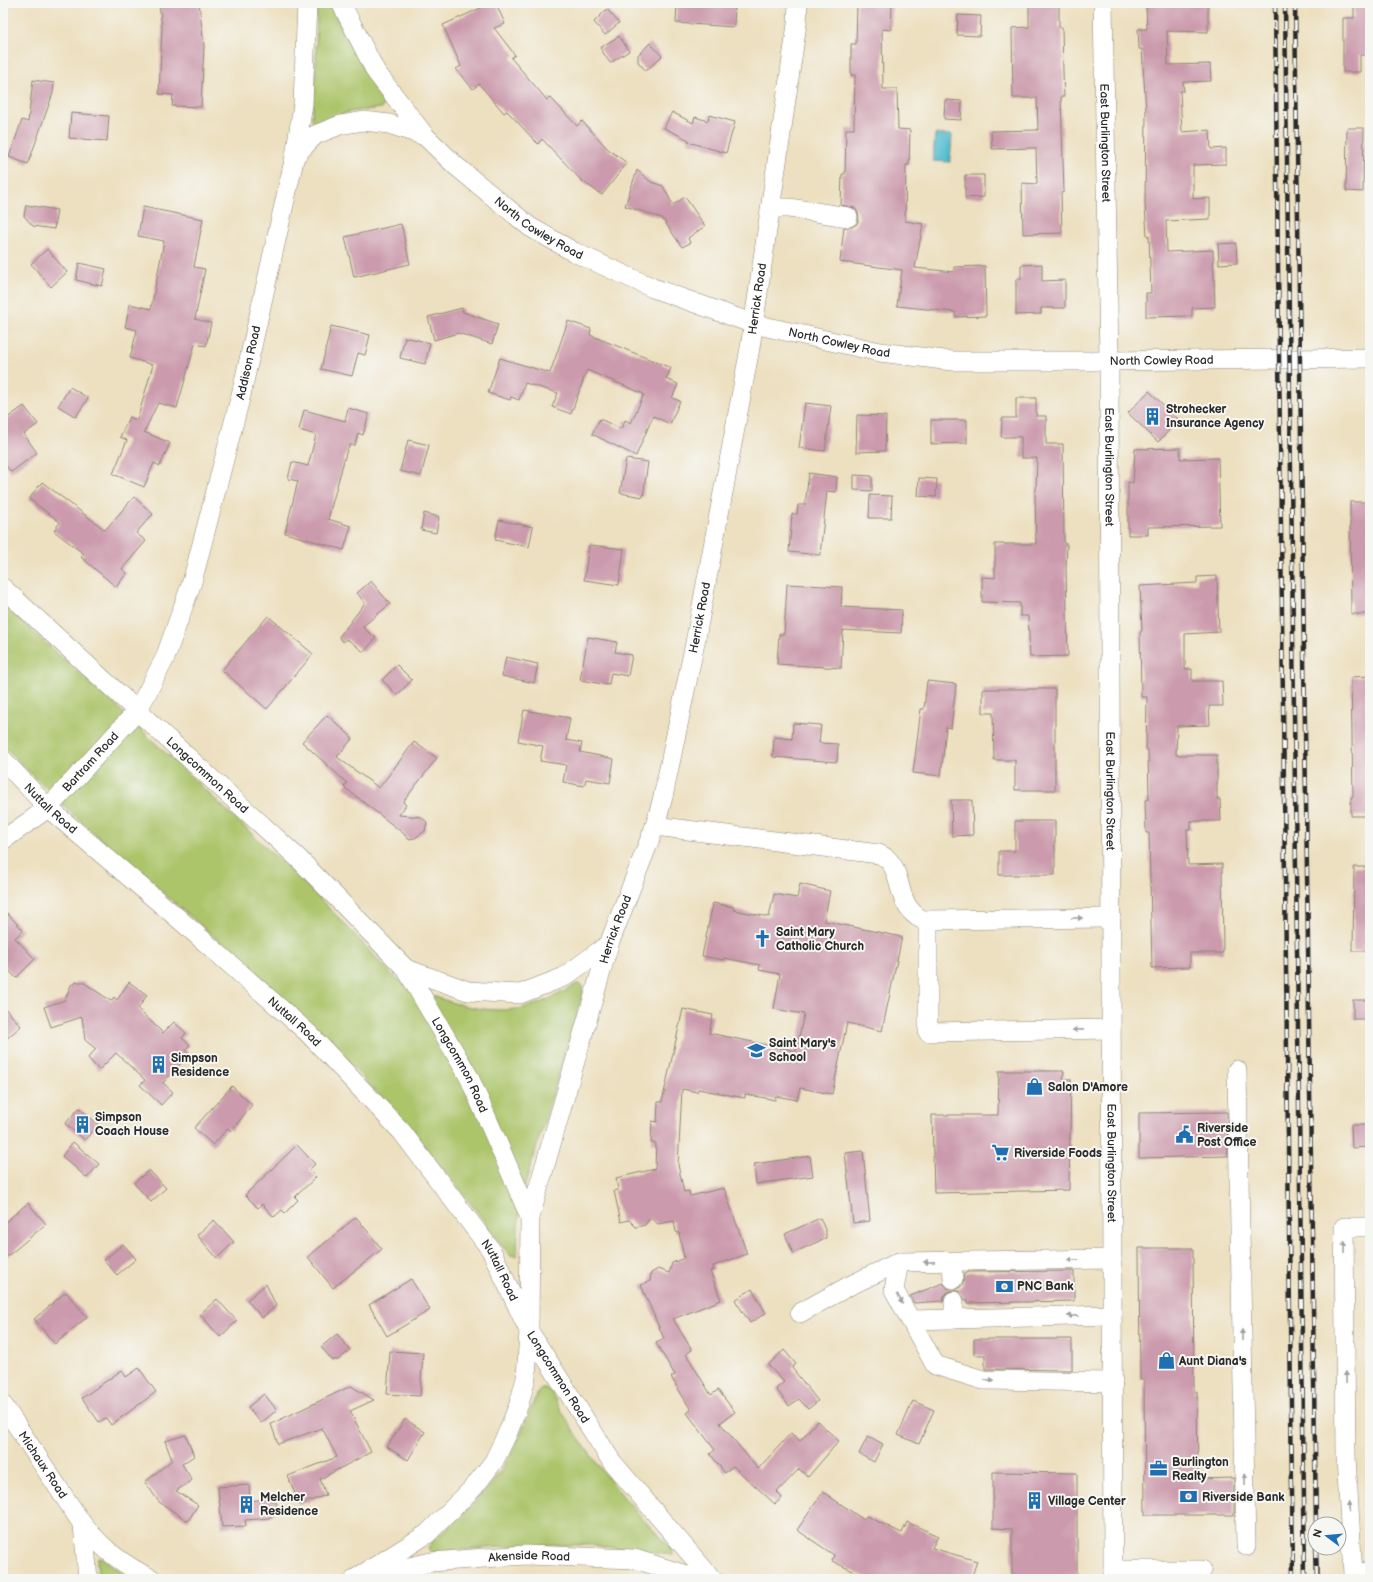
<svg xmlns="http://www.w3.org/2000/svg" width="1373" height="1582" viewBox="0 0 1373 1582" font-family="'Balsamiq Sans',sans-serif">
  <rect width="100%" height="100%" fill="#f6f6f2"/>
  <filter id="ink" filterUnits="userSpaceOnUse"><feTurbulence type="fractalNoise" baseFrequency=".025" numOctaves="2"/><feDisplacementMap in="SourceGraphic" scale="8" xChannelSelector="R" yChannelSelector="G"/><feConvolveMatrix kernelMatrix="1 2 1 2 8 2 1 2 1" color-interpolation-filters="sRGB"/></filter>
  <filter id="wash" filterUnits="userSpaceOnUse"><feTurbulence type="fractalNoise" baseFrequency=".012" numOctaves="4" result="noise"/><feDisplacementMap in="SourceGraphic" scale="16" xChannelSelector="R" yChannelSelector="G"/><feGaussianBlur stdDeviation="0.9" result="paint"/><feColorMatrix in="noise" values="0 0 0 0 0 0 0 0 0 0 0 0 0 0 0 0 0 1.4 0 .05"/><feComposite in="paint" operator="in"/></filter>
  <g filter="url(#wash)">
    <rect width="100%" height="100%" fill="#ede0c0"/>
    <g fill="#acc56a" stroke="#6c784a">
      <path d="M317,3H331L344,34L384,104L382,108L349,112L320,122H314L312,119L316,62Z"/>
      <path d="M3,605L119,709L290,870L340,919L394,977C430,998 479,1016 522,1008C542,1004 560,994 577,984L582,985L583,993L523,1192L518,1225L517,1256L510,1255L504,1248C434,1151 354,1063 265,982C178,903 84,831 3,745Z"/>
      <path d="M542,1388H545L551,1392C582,1450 625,1502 671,1548L673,1552L672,1555L591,1545H526L436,1552L430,1551L428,1548L432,1542C460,1518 489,1492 508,1459C520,1438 528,1415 538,1392Z"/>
      <path d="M98,1557L102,1558L130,1579H98L97,1562Z"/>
    </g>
    <path fill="#51bdcd" stroke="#3e747c" d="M935,134L952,135L950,162L933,161Z"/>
    <g id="blocks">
      <g fill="#cb9aac">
        <path d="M159,3H199L204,46L201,107L172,106L173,95L159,94L162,28Z"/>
        <path d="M492,3H496L505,24L494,28L515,55L511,58L547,100L550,97L577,126L582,121L608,149L627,163L602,195L581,180L542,139L538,144L507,111L504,113L479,84L473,89L456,69L461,66L443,25Z"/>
        <path d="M677,3H735L734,27L676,23Z"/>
        <path d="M1029,3H1059V27H1062L1063,72L1064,97H1061L1064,192L1061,193L1062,233L1023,234L1022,183L1037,184L1036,148L992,149L991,131L1038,130L1037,98H1013L1012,28L1029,27Z"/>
        <path d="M1146,3H1208V32L1167,31L1168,65L1210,64L1211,81L1183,82L1184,91H1180L1182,132L1210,130L1211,149L1226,148V164L1193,165V199L1210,198V219L1166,221L1167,252L1213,250L1215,307L1192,308V316L1146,317V293H1151L1149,236H1147L1145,204L1146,111L1142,49H1139L1138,29H1147Z"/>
        <path d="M1354,3H1370V55H1360V72H1343V18H1354Z"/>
        <path d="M857,4L892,5L891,30L882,29L883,89H897L898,129L910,130L909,165H906L905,221L923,224L915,268L954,272V267L985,266L986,316L955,317V312L897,306L902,270L840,262L844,227H852L857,224L859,218L858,213L855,208L841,205L842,174H845L846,129H854L855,75H851V44H856Z"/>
        <path d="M607,9L619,23L605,35L594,22Z"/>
        <path d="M958,15L981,16L980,36L957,35Z"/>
        <path d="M619,36L629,51L610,63L600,48Z"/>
        <path d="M650,43L662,56L646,71L638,62V55Z"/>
        <path d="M33,80L54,83L53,93L28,164L9,157L22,120L28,122Z"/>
        <path d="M945,100L962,101L961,120L944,119Z"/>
        <path d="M672,112L693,123L695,117L708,121L709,115L735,122L726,153L688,142L689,140L664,128Z"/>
        <path d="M71,113L109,116L107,141L69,138Z"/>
        <path d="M1347,128H1364L1363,192L1346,191Z"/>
        <path d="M637,170L651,182L663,186L673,205L685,197L705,226L688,238L690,243L682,247L662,218L625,206Z"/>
        <path d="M965,175H984V197L965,198Z"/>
        <path d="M26,205L57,210L54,229L33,226L24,216Z"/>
        <path d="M143,207L203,219L194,267L205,269L195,319L211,323L206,346L195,344L177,408L158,403L144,432L170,443L160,466L154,463L144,487L113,474L127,440L120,437L129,417L137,420L153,365L130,358L137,330L125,327L130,304L151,309L164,241L138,236Z"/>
        <path d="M401,224L410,264L354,277L345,237Z"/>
        <path d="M1236,243L1237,263L1219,264L1218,244Z"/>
        <path d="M47,249L67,272L51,287L31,264Z"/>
        <path d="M79,263L106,269L102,286L76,280Z"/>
        <path d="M1042,264V281L1065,280V308H1041V314L1016,315V279H1021V265Z"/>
        <path d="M462,308L463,312L498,324L492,344L458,333L434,340L428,317Z"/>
        <path d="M568,321L591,329L590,335L671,368L666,379L678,384L672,398L680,401L670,424L653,416L636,456L592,434L600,419L621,429L625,420L631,423L644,394L587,370L571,414L552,407L558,393L525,383L519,400L511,397L510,400L488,393L500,358L550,373Z"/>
        <path d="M331,326L370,335L365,355L358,353L352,376L321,369Z"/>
        <path d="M405,337L430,343L425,364L400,358Z"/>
        <path d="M70,387L88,398L76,417L58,406Z"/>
        <path d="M1149,391L1179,420L1158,442L1128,413Z"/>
        <path d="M1016,398H1036V416H1046V444H1063L1064,544H1067L1066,568L1068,656L1030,657L1028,616H1020V603L982,602V577L995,578V544H1036L1035,491H1036L1037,458H1021V437H1001L1002,418H1016Z"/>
        <path d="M805,403L831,406L825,451L799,448Z"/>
        <path d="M24,406L38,424L24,434L37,453L11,472L3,462V421Z"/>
        <path d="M348,408L369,414L363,435L358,433L355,445H350L346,453L328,519L351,526L344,550L285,533L298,481L288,479L292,462L308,466L316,435L299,430L304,410L345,421Z"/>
        <path d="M857,415L886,416L885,451L856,452Z"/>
        <path d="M931,420H967V443L931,444Z"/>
        <path d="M408,440L429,445L421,476L400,471Z"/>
        <path d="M1180,448V459L1218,458L1220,526L1148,527V535H1128V482L1133,483L1135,449Z"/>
        <path d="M626,459L648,462L643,497L620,493Z"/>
        <path d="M809,473L837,477L836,492L827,491L820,555L789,552L792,514H797L798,505H805Z"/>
        <path d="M854,475L872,476V491L854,490Z"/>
        <path d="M919,478L937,479L936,497L918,496Z"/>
        <path d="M42,482L105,530L134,497L153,514L136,533L146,541L122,569L127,573L116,587L81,557L84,554L54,531L60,522L29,499Z"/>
        <path d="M870,495L892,496L891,518H869Z"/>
        <path d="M1350,502H1370V614H1351Z"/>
        <path d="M424,513L439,517L436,533L421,530Z"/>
        <path d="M499,520L533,527L529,547L495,540Z"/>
        <path d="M589,545L624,549L619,585L584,580Z"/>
        <path d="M1217,576L1219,632L1185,634V669H1192V681H1222L1223,706H1209L1210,725L1177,726L1176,755H1217V799H1220L1221,821H1191V830H1187L1188,865L1222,864L1223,953H1190V967L1152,968L1149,833H1146L1145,800L1149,799L1148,750H1146L1147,697H1141L1140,632L1142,631L1140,586L1197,583V577Z"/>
        <path d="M371,581L390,604L362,627L376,638L364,652L347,639L343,642L339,637L365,603L357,593Z"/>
        <path d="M787,584L842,587L841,607L902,610L901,633L843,630L841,668L777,664L779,634H784Z"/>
        <path d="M268,616L313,654L267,709L222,670Z"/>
        <path d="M588,637L617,642L615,652L632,655L628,676L611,673L609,685L580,680Z"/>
        <path d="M506,657L538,664L534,683L502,676Z"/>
        <path d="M397,665L412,680L397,695L382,680Z"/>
        <path d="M1370,676V816H1351V797H1353L1351,677Z"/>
        <path d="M927,681L956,684L951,728L946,727L941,776L913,773L921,709H924Z"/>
        <path d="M983,689H1055V790H1015V760H994L993,713H983Z"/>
        <path d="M524,710L570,718L566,740L582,743L580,752L614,759L610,783L586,779L584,786L563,782L566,765L540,761L543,746L518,741Z"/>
        <path d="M327,715L353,738L337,757L379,788L414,742L437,758L403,802L406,805L399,815L421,817L427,822L425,831L415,838L408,839L403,833L344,787L347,783L302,742Z"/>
        <path d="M793,723L821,725L819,743L838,744L837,762L773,757L774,737L792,739Z"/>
        <path d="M951,800H972L973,835L952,836Z"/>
        <path d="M1015,821H1055V875H999V851H1015Z"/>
        <path d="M1354,867H1370V951H1353Z"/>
        <path d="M800,884L830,891L824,921L902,937L882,1031L847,1023L832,1094L800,1088L797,1100L776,1096L775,1100L745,1094V1098L698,1089L697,1092L682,1089L678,1165L684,1192L689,1191L690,1196L724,1188L747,1254L713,1266L714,1270L710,1271L721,1300L673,1319L692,1350L686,1354L711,1395L718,1390L735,1412L720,1423L758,1469L791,1433L800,1441L817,1421L839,1441L808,1477L799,1469L777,1492L782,1498L775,1504L733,1466L725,1473L710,1454L715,1450L687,1413L691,1410L671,1377L675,1375L656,1343L664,1339L641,1285L650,1281L651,1273L658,1269L669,1273L672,1263L684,1258L679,1233L676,1232L674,1221L658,1224L650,1218L645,1225L636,1227L629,1220L621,1222L614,1191L618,1190L616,1178L655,1169L656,1143H651L652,1121L657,1122L658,1102H662L683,1009L713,1015L709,1033L796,1051L804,1014L774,1009L780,974L759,970L760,965L724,958L723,960L702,956L713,903L734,907V910L769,917L774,894L797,898Z"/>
        <path d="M3,909L23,930L15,938L35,959L16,978L3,964Z"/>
        <path d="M77,982H83L111,1001L114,997L117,1000L129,982L147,995L138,1009L163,1033L174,1022L186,1033L182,1038L190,1045L185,1050L189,1054L163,1083L173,1092L161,1105L140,1085L145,1080L116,1053L99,1070L88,1058L96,1049L85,1040L82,1017L51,1027L44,1007L65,1000L71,985Z"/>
        <rect x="1353" y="1000" width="17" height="19"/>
        <path d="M3,1006L21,1026L3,1042Z"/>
        <path d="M999,1071H1064L1063,1079H1071L1069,1190L934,1193L932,1115H998Z"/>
        <path d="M232,1086L252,1105L231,1131L228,1128L213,1145L194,1128Z"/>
        <path d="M79,1108L98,1124L85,1140L65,1124Z"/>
        <path d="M1227,1112L1228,1156L1139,1158V1113Z"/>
        <path d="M1351,1125H1370V1147L1352,1148Z"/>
        <path d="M73,1142L99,1164L87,1178L62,1156Z"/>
        <path d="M297,1145L315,1164L309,1170L316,1177L295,1197L298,1200L285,1213L282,1210L274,1217L262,1204L258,1208L245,1195Z"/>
        <path d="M863,1151L870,1221L853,1223L845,1153Z"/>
        <path d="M810,1156L813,1176L756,1184L754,1164Z"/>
        <path d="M149,1170L166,1188L151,1202L134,1183Z"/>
        <path d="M28,1203L46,1224L3,1260V1224Z"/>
        <path d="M356,1217L382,1249L333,1288L308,1257Z"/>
        <path d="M820,1218L826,1232V1238L793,1253L785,1234Z"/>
        <path d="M214,1220L234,1242L217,1258L197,1235Z"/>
        <path d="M123,1244L136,1259L117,1275L104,1260Z"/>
        <path d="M1139,1248H1193L1194,1392H1197L1198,1479L1234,1478V1515H1145L1144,1379H1140Z"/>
        <path d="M1074,1271V1301L968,1303V1300H965L960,1292L954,1290L948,1292L944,1296L943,1301L914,1303L910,1296L943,1283L948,1289L959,1288L963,1284L964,1274L968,1272Z"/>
        <path d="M411,1279L430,1310L387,1336L369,1305Z"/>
        <path d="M266,1284L276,1306L262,1318L247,1300Z"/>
        <path d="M752,1289L766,1313L750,1323L735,1300Z"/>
        <path d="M66,1292L87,1317L55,1344L34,1319Z"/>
        <path d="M217,1299L237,1321L220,1337L200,1314Z"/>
        <path d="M337,1334L350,1350L338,1360H332L321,1347Z"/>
        <path d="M974,1339H1072V1370L985,1369V1355H974Z"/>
        <path d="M784,1350L796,1364L792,1368L818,1401L808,1409L799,1399L789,1406L776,1389L784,1382L768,1365Z"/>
        <path d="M390,1351L423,1353L420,1396L387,1394Z"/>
        <path d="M139,1368L156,1392L111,1425L106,1418L99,1422L82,1398L122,1370L126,1377Z"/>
        <path d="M351,1386L374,1400L350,1411L371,1452L320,1479L326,1495L299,1505L288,1476L337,1457L322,1428L278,1444L271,1424Z"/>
        <path d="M264,1394L277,1410L261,1423L248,1407Z"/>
        <path d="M913,1401L934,1410L919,1444L898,1435Z"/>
        <path d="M405,1419L425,1432L408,1460L387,1447Z"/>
        <path d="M186,1435L194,1456L182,1464L192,1480L176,1491L198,1505L188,1521L159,1502L145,1482L172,1460L165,1441Z"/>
        <path d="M868,1436L883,1444L874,1462L859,1454Z"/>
        <path d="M993,1472L1077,1473V1579H1012V1529L993,1528Z"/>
        <path d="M249,1485L250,1501L266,1499L277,1503L274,1514L269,1518L245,1520L246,1526L222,1527L218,1487Z"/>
        <path d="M823,1492L864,1520L866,1516L902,1533L907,1522L938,1536L932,1548L977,1561L971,1579H869L832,1561L834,1555L797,1530Z"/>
      </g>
    </g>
  </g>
  <g filter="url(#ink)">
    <use href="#blocks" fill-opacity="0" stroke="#8c8676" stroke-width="1"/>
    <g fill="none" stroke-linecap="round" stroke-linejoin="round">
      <defs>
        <g id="minor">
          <path id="s1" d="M341,3L376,72L425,136L456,166L530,227L574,252L653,288L754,324L880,352L952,361H1109L1370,358"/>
          <path id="s2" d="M1103,3L1109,361L1113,1579"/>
          <path d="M295,156L315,135L340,125L364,121L389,124L425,136"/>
          <path d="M771,208H789L848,217"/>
          <path id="s3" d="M3,588L299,859L406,969L469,1077L530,1217L529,1331L612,1462L712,1579"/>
          <path id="s4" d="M3,760L48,808L180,920L308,1033L402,1132L491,1250L529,1331L526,1378L519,1404L508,1432L494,1461L474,1487L427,1534L355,1579"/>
          <path d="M655,826L879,854C907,865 891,905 923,920L1111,918"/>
          <path id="s5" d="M3,840L48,808L138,710L165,658L192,582L241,395L295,156L303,104L307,3"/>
          <path d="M928,920V1032L1111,1029"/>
          <path d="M406,969L468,991L520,994L564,977L609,944"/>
          <path d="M1237,1070L1246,1546"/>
          <path id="s6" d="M530,1217L609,944L655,826L663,797L695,643L750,348L797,24L798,3"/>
          <path d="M1370,1227H1344L1346,1457L1353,1574L1370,1573"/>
          <path d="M899,1262L894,1290L935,1365L983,1380L1113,1382"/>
          <path d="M952,1262L953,1279"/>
          <path d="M800,1313L849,1286L899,1262L1112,1259"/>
          <path d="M954,1319V1301"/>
          <path d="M911,1320L1112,1315"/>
          <path id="s7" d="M3,1405L83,1525L88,1579"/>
          <path d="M83,1525C105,1551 122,1564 152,1579"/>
          <path d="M1113,1570H1202"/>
          <path id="s8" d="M370,1576L431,1562L525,1555L635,1559L699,1579"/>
        </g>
      </defs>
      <use href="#minor" stroke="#8c8676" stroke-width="20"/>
      <use href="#minor" stroke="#fff" stroke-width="19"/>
      <defs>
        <g id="rail">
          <path d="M1275,3L1293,1579"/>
          <path d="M1285,3L1305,1579"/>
          <path d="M1295,3L1316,1524"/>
          <path d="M1316,1548L1317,1579"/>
        </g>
      </defs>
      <use href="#rail" stroke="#2b2b2b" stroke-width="4.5"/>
      <use href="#rail" stroke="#f6f6f2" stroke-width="3" stroke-dasharray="9" stroke-linecap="butt"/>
    </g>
    <defs><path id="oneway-solid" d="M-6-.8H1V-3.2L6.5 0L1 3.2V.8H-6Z"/></defs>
    <g fill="#a0a0a0">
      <use href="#oneway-solid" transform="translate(1077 918) rotate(-1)"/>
      <use href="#oneway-solid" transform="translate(1078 1030) rotate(179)"/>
      <use href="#oneway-solid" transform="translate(1344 1247) rotate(-91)"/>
      <use href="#oneway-solid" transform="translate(1073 1260) rotate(179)"/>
      <use href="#oneway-solid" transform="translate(929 1262) rotate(179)"/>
      <use href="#oneway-solid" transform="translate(900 1299) rotate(62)"/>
      <use href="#oneway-solid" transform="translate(1073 1316) rotate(179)"/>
      <use href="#oneway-solid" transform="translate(1242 1335) rotate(-91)"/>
      <use href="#oneway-solid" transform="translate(1346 1377) rotate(-91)"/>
      <use href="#oneway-solid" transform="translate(989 1380) rotate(2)"/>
      <use href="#oneway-solid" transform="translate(1245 1479) rotate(-91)"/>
      <use href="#oneway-solid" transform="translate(1349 1507) rotate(-93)"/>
    </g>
  </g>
  <defs>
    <symbol id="building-bare" viewBox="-9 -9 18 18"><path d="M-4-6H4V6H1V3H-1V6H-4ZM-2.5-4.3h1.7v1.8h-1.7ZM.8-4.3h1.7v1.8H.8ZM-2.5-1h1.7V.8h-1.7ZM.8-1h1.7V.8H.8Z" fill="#1f6fb2" stroke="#f6f6f2" stroke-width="2.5" paint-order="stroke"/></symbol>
    <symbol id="church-bare" viewBox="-9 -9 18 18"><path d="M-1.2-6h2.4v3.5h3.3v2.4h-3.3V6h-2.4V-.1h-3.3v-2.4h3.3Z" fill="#1f6fb2" stroke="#f6f6f2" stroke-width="2.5" paint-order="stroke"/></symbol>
    <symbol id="school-bare" viewBox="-9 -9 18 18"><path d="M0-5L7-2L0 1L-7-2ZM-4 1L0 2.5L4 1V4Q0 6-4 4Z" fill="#1f6fb2" stroke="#f6f6f2" stroke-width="2.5" paint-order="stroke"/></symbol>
    <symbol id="shop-bare" viewBox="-9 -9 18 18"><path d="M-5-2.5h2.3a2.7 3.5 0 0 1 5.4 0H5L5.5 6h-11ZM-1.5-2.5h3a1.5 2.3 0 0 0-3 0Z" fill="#1f6fb2" stroke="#f6f6f2" stroke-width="2.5" paint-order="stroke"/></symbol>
    <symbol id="civic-bare" viewBox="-9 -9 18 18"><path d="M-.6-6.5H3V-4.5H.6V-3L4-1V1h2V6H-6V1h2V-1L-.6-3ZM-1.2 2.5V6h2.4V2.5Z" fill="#1f6fb2" stroke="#f6f6f2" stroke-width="2.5" paint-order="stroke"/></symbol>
    <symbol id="supermarket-bare" viewBox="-9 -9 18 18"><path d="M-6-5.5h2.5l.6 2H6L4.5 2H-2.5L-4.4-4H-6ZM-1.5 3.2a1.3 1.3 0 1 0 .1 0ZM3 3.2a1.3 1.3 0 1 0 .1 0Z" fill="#1f6fb2" stroke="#f6f6f2" stroke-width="2.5" paint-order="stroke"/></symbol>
    <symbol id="bank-bare" viewBox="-9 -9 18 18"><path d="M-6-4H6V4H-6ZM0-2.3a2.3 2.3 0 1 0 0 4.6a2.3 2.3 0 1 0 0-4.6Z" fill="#1f6fb2" stroke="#f6f6f2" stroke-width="2.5" paint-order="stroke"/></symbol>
    <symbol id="office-bare" viewBox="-9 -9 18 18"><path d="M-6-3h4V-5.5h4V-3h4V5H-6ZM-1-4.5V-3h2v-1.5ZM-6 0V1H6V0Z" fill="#1f6fb2" stroke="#f6f6f2" stroke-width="2.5" paint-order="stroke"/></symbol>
  </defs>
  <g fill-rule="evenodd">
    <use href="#building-bare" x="1140" y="404" width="25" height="25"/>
    <use href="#church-bare" x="750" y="926" width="25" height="25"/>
    <use href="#school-bare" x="744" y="1038" width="25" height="25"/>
    <use href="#building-bare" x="146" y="1052" width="25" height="25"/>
    <use href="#shop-bare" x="1022" y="1074" width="25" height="25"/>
    <use href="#building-bare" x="70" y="1112" width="25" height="25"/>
    <use href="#civic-bare" x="1172" y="1122" width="25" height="25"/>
    <use href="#supermarket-bare" x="988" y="1140" width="25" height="25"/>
    <use href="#bank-bare" x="992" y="1274" width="25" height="25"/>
    <use href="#shop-bare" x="1154" y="1348" width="25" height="25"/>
    <use href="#office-bare" x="1146" y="1456" width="25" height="25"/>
    <use href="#bank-bare" x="1176" y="1484" width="25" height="25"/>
    <use href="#building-bare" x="1022" y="1488" width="25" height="25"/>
    <use href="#building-bare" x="234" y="1492" width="25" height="25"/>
  </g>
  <g text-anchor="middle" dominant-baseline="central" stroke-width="4" stroke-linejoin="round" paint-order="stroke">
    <g font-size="12" fill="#2b2b2b" stroke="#f6f6f2">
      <text stroke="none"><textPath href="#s2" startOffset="140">East Burlington Street</textPath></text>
      <text stroke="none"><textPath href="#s1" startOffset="305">North Cowley Road</textPath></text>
      <text stroke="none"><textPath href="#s6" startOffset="948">Herrick Road</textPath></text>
      <text stroke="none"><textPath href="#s1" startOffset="629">North Cowley Road</textPath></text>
      <text stroke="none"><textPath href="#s1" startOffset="953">North Cowley Road</textPath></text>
      <text stroke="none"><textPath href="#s5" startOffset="554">Addison Road</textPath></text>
      <text stroke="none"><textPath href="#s2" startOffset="464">East Burlington Street</textPath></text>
      <text stroke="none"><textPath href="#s6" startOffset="624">Herrick Road</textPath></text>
      <text stroke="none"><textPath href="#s5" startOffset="118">Bartram Road</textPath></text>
      <text stroke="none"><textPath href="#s3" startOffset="277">Longcommon Road</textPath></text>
      <text stroke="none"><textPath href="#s2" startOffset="788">East Burlington Street</textPath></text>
      <text stroke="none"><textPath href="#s4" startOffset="68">Nuttall Road</textPath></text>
      <text stroke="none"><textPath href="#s6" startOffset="300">Herrick Road</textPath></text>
      <text stroke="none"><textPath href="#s4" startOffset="392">Nuttall Road</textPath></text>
      <text stroke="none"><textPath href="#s3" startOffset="665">Longcommon Road</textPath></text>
      <text stroke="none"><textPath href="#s2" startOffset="1160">East Burlington Street</textPath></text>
      <text stroke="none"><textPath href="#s4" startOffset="716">Nuttall Road</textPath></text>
      <text stroke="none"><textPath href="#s3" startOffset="1001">Longcommon Road</textPath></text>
      <text stroke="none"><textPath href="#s7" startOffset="72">Michaux Road</textPath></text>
      <text stroke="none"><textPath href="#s8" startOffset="161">Akenside Road</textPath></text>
    </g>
    <g font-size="12" font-weight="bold" fill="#2b2b2b" stroke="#f6f6f2" text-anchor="start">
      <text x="1166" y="409">Strohecker<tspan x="1166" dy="14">Insurance Agency</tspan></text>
      <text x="776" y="932">Saint Mary<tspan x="776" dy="14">Catholic Church</tspan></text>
      <text x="769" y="1043">Saint Mary's<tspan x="769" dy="14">School</tspan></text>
      <text x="171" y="1058">Simpson<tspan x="171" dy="14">Residence</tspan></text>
      <text x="1048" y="1087">Salon D'Amore</text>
      <text x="95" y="1117">Simpson<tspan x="95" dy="14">Coach House</tspan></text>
      <text x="1197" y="1128">Riverside<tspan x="1197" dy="14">Post Office</tspan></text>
      <text x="1014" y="1153">Riverside Foods</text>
      <text x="1017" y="1286">PNC Bank</text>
      <text x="1179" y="1361">Aunt Diana's</text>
      <text x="1172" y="1462">Burlington<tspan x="1172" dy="14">Realty</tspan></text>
      <text x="260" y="1497">Melcher<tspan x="260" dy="14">Residence</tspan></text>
      <text x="1202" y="1497">Riverside Bank</text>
      <text x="1048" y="1501">Village Center</text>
    </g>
  </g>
  <rect width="1373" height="1582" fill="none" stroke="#f6f6f2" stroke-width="16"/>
  <g transform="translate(1327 1536) rotate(286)"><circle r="19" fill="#f6f6f2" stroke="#a5a5a2"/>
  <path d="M0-3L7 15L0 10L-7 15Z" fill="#1f6fb2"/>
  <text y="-6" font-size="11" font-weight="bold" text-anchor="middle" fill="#2b2b2b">N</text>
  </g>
</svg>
